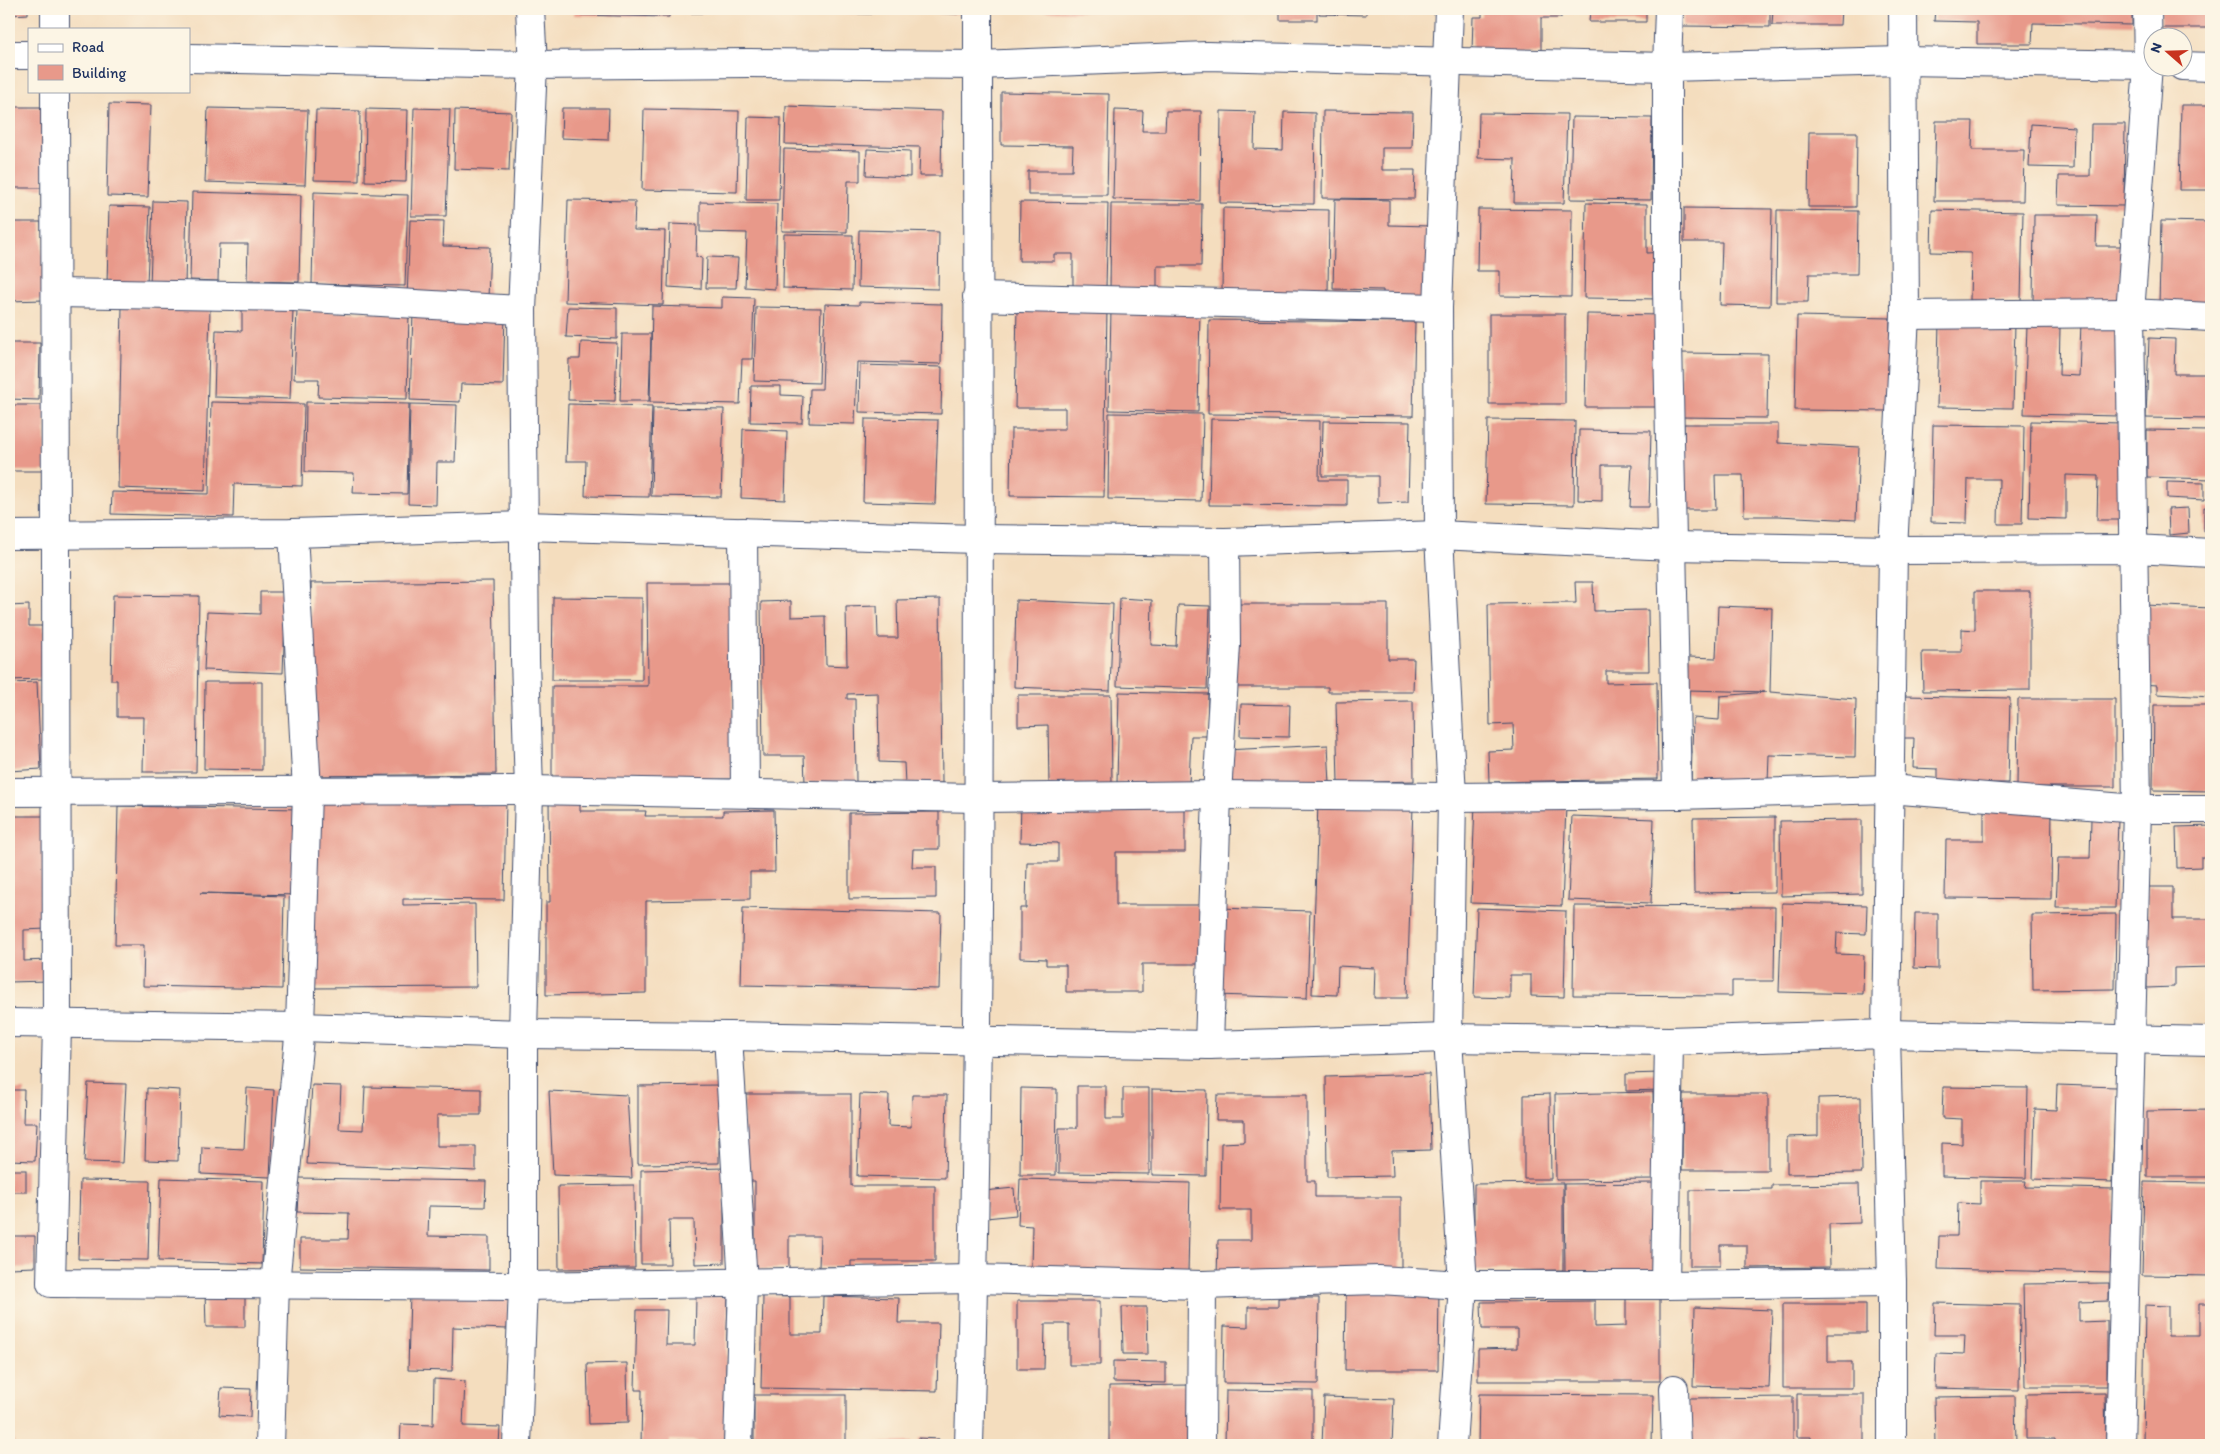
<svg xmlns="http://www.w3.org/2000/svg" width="2220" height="1454" viewBox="0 0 2220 1454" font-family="Itim,sans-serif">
  <rect width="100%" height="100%" fill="#fcf5e5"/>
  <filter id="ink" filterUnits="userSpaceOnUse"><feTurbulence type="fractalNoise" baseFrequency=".02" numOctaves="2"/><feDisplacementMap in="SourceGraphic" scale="10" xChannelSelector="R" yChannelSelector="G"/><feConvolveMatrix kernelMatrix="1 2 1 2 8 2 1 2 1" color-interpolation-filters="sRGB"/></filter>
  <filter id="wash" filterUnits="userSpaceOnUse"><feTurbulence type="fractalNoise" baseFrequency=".0096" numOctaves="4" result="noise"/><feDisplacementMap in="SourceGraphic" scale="20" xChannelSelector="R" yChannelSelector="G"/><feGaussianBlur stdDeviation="1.12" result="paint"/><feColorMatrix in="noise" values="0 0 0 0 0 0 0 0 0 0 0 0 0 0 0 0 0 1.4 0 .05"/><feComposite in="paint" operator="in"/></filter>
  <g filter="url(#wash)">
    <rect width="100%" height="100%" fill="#f4ddbe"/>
    <g id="blocks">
      <g fill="#e8998a">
        <path d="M9,9H28V14L9,15Z"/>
        <path d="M116,9H203V10L116,13Z"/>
        <path d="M575,9H670L669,17L574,15Z"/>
        <path d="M673,9H703L702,13H673Z"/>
        <path d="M728,9H762V13L728,12Z"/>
        <path d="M766,9H871V14L766,12Z"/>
        <path d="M893,9H915V11L893,10Z"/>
        <path d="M923,9H958V14L922,13Z"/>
        <path d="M1037,9H1106L1105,12L1037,11Z"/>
        <rect x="1155" y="9" width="57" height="3"/>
        <rect x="1280" y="9" width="37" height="11"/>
        <path d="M1320,9H1366V15L1319,14Z"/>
        <path d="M1482,9H1561V18H1541V53L1472,52L1473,17H1482Z"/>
        <path d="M1590,9H1646V22H1589Z"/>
        <path d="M1683,9H1770V27L1683,26Z"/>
        <path d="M1773,9H1841L1840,25H1772Z"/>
        <path d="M1935,9H2132V25L2033,23L2032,44H1977V22L1934,21Z"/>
        <rect x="2161" y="9" width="50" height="19"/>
        <path d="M1001,92L1109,94L1107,195H1028V171H1072L1073,146L1001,145Z"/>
        <path d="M109,104L151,105L148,197L107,196Z"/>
        <path d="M2181,105H2211V190H2179Z"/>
        <path d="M786,106L942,111L941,176H919L920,147L785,144Z"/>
        <path d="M9,107H42L44,188H9Z"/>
        <path d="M208,108L308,110L305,185L205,182Z"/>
        <path d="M414,108L450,109L446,216H411Z"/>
        <path d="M562,108H609L608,140L561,138Z"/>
        <path d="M366,109L408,110L406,182L365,181Z"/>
        <path d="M644,109L739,111L737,192L642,190Z"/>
        <path d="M316,110L360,111L359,181L314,180Z"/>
        <path d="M455,110L511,112L509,171L454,169Z"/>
        <path d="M1115,110L1143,111L1142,131H1165L1166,111H1201L1200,201L1113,199Z"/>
        <path d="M1221,111L1255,112L1254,149L1283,150L1284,112L1315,113L1314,204L1220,203Z"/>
        <path d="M1323,111L1413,112L1412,148H1382V170H1415L1414,199L1322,198Z"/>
        <path d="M1479,113L1567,114L1564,203H1514L1515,159L1478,158Z"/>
        <path d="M748,117L781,118L779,200H746Z"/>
        <path d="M1572,117L1652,118L1651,200L1570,199Z"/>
        <path d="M1936,121H1973L1972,150H2024L2023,201H1934Z"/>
        <path d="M2031,124L2074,127L2073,168L2029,167Z"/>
        <path d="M2091,124H2125L2124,206L2058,205L2059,176H2090Z"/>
        <path d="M1809,132H1857L1856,207H1808Z"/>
        <path d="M784,149L860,151V181H848L847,232L782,231Z"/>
        <path d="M867,149L910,151V177L866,175Z"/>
        <path d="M192,192L301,195L299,282L247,281L248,244H219L218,281L190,280Z"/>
        <path d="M314,192L408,195L405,286L312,284Z"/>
        <path d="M1335,199L1389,200V225L1430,226V300H1383V290L1333,289Z"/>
        <path d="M568,200L635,201L634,230L665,231L663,305L565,302Z"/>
        <path d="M153,201L187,202L185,286L150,285Z"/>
        <path d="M700,202L777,204L775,289L745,287L747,233L700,232Z"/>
        <path d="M1020,202L1108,203L1106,288H1073V254H1054V261H1019Z"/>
        <path d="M1586,203L1647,204V253L1662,252L1661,299L1584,298Z"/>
        <path d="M1111,204H1202L1201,266H1157V290H1110Z"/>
        <path d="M109,206L150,207L147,285L107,284Z"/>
        <path d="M1223,208L1329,210L1328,295L1222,293Z"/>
        <path d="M1684,208L1772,209L1770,306L1720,305L1722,242H1684Z"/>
        <path d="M1478,209L1572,210L1571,297L1500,296V271H1477Z"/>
        <path d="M1777,210L1858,211L1857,274H1809L1808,302H1776Z"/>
        <path d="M1932,210L2023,212L2021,301L1970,300L1971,253L1931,252Z"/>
        <path d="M2034,215H2097L2096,246H2121V304H2033Z"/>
        <path d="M410,220L444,221L443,246L490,247L488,299L407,298Z"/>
        <path d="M2161,221L2211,222V306L2159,305Z"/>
        <path d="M9,222H41L44,300L9,301Z"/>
        <path d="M670,224L697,225L696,257L702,258L701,289L668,287Z"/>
        <path d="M859,230L939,232L938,289L858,287Z"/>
        <path d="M784,234L853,235L852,290L783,288Z"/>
        <path d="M707,257L738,258L736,288H706Z"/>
        <path d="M722,297L754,298L752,359H742L740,404L650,402L652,306L722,308Z"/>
        <path d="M859,302L942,304L941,364L857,362L855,424L809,423L810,389H822L825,304L859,305Z"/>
        <path d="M122,307L210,309L205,491L118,488Z"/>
        <path d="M568,307L617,308V339L566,337Z"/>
        <path d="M756,307L821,308L819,383L754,381Z"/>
        <path d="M1017,307L1107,308L1104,497L1010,496L1011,429H1065V408H1015Z"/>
        <path d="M242,308L293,309L290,399L214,397L216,330L242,331Z"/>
        <path d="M1111,309L1200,310L1198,412L1109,410Z"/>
        <path d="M297,311L409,313L407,399L318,397L319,379H294Z"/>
        <path d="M413,313L505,315L503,385L461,384L460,402L410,400Z"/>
        <rect x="1489" y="314" width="76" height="90"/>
        <path d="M1587,314L1665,315L1664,407H1585Z"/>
        <path d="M1797,316L1890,318L1888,411L1795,410Z"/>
        <path d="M1209,320L1415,322L1413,416L1208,414Z"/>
        <path d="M1939,322L2015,323L2013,408L1937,407Z"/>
        <path d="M2081,323L2121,324L2119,416L2024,414L2027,326L2060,327L2059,375L2079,376Z"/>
        <path d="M622,334H651L649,401H620Z"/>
        <path d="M2149,338L2175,339L2174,374H2208L2209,341H2211V419L2146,418Z"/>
        <path d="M581,342L617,343L615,401L568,400L569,359H580Z"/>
        <path d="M9,343H40L39,400L9,399Z"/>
        <path d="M1681,353L1768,354L1767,418L1680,417Z"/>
        <path d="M860,365L942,367L941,414L859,412Z"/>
        <path d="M751,386H781V395L803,396L802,423L750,422Z"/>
        <path d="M211,402L304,404L302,486L234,484L233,517L111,514L112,492L209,494Z"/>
        <path d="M306,402L409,404L407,494L353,493L354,473L305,472Z"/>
        <path d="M410,404L457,405L455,462H437L436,505L408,504Z"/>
        <path d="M568,404L652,406L649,497L585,496L586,461H566Z"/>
        <rect x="9" y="405" width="36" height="66"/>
        <path d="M653,408L724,409L721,497L651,496Z"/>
        <path d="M1109,413L1203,414L1201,501L1108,499Z"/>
        <path d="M865,419L938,420L935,504L863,502Z"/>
        <path d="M1211,419L1320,421L1319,480H1347V506L1209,505Z"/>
        <path d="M1488,420L1575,421L1574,505L1486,504Z"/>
        <path d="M1323,421L1410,422L1408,502L1378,503V476H1322Z"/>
        <path d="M2031,421L2122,423L2121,520H2097L2098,476L2066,475V519L2029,518Z"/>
        <path d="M1684,424H1778V443L1859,447L1856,520L1778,516H1744L1743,475H1715L1716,510H1684Z"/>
        <path d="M1933,425L2024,426L2022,524H1998L1999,479H1968L1967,523L1931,522Z"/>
        <path d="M743,429L787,431L785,500L741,498Z"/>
        <path d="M1579,430L1651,431L1649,507H1630L1632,465H1602V501L1578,500Z"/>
        <path d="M2147,430L2211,431V479L2147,477Z"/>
        <path d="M2167,482L2204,483V500L2167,498Z"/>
        <path d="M2204,507L2211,508V531H2204Z"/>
        <path d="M2188,508L2189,533L2169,535L2168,509Z"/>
        <path d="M493,581L496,774L314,776L311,583Z"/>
        <path d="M1575,582H1593L1594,611L1648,610L1649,671H1606V683L1657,682L1658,779L1489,782L1488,751L1514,750L1513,724L1490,725L1488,604L1576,603Z"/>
        <path d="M647,583H732L733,779L552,781V686H648Z"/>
        <path d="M1975,591H2030V690L1923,691L1922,652H1962V629L1975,630Z"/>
        <path d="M260,592H286L283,673L204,670L207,612L260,614Z"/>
        <path d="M113,595L199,596L196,772H143L144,717H117V680H111Z"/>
        <path d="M553,597L642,598V680H552Z"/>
        <path d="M1120,598L1152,600L1151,645L1176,646L1178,605L1210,606L1207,689L1117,686Z"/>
        <path d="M940,599L942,783L905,784L904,763L879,762L878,693L847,694V699H855L856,782L805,783L804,756H763L761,602L791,601V617L825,616L826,665L847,666L846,607L877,606L878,638H898L897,600Z"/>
        <path d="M1016,600L1113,604L1110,691L1014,687Z"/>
        <path d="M1235,604H1388V659H1414L1413,692H1328V687H1235Z"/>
        <path d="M29,605V626H44V679L9,680V606Z"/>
        <path d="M2144,605L2211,608V697L2157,694V685L2140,684Z"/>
        <path d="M1718,606L1772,608L1770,692L1856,699L1855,757L1769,755L1768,783L1691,782L1693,718L1719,720L1720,696L1767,692L1688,690L1689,657L1716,658Z"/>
        <path d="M37,682L41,769L9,771V683Z"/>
        <path d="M205,682H262V770L204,769Z"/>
        <path d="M1119,692L1208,694L1207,736H1191L1189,785L1117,783Z"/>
        <path d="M1018,695H1111L1112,785H1049L1048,725L1018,726Z"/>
        <path d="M1903,696L2010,698L2008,783H1938V769L1913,768L1914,738H1903Z"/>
        <path d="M2018,699H2115V787H2017Z"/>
        <path d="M1413,701L1414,781L1338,783L1336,702Z"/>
        <path d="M1241,704L1290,705L1289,737L1240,736Z"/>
        <path d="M2154,705H2211V791L2153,790Z"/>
        <path d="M1328,745L1330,784L1227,788L1225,750Z"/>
        <path d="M313,798L506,800L504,900L403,899V905L475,904L476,987L311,988Z"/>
        <path d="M549,799H580V811H646L645,816H723V811L774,810L775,872H750V899L646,901V993L546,995V902H550Z"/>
        <path d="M1021,802L1185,808V852H1116V905H1201V964H1142V992H1066V965H1046V959L1020,958V908H1026L1027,862H1058V843L1020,842Z"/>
        <path d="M1318,802L1413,806L1407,998H1374L1375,968L1338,966L1337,995L1312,994Z"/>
        <path d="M1984,803L2052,804L2051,899L1945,898L1946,840H1984Z"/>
        <path d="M1475,804L1566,806L1562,906L1471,903Z"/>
        <path d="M118,806L301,809L299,895L200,893L284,896L282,989L143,986L144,945H115Z"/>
        <path d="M939,812V849H913L912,867H936V898L849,899V813Z"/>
        <path d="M9,816H44L46,929L24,930V961L47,960L48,981L9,982Z"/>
        <path d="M1572,816L1654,819L1651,903L1568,900Z"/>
        <path d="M1775,817V892L1694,893L1693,818Z"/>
        <path d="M2091,819L2118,820L2115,908H2056L2058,858H2090Z"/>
        <path d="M1862,820V894L1781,896L1780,821Z"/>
        <path d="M2211,826V857H2201V867L2177,868L2176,827Z"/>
        <path d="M2147,887H2173V919H2211V967L2174,968V987L2147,988Z"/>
        <path d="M1782,903L1867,905L1866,934L1837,933L1836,954L1864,955L1863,994L1779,992Z"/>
        <path d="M1574,906L1775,907L1774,981H1732V996L1573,995Z"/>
        <path d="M743,908L941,913L939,989L741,985Z"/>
        <path d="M1219,908L1310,911L1307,998L1216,995Z"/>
        <path d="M1477,908L1566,911L1564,997L1531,996V975H1510V998L1474,997Z"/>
        <path d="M1915,913H1938V969L1914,968Z"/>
        <path d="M2116,914L2115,989L2033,990L2032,915Z"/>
        <path d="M1660,1073V1090L1626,1091V1074Z"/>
        <path d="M1429,1074L1431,1150L1392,1151L1393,1176L1327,1177L1326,1077Z"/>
        <path d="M88,1083L126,1084L122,1163L84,1162Z"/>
        <path d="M312,1085L341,1086L339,1129L363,1130L365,1087L481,1089V1115H437V1146H476V1171L307,1164Z"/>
        <path d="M719,1085V1163L638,1164V1086Z"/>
        <path d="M2057,1085L2116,1087L2112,1182L2033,1179L2035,1109L2056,1110Z"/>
        <path d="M1077,1086H1106V1119H1123V1088H1149V1174L1059,1173V1128H1077Z"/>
        <path d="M1943,1087L2028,1088L2026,1178L1942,1176V1143L1962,1144V1119L1942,1118Z"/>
        <path d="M147,1088L180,1090L178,1161L145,1160Z"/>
        <path d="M247,1088L274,1090L270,1177L201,1174L202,1147L244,1149Z"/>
        <path d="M1021,1088L1057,1089L1056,1175H1020Z"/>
        <path d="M1152,1089L1207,1090L1206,1176L1152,1175Z"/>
        <path d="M9,1090H24L23,1123H37L35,1161L9,1160Z"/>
        <path d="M549,1091L627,1095L632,1178L553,1175Z"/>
        <path d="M1653,1092L1654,1179L1556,1180L1555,1094Z"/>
        <path d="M744,1094H851V1186H935V1261H851V1267H819L820,1236H789V1269H755V1181H743Z"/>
        <path d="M860,1094L889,1095L888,1126L911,1127L912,1095H947L945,1178L857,1176Z"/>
        <path d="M1550,1094L1551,1179H1524V1095Z"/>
        <path d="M1683,1094H1768V1170H1682Z"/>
        <path d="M1217,1095H1307V1181H1315V1197H1401V1276H1217L1218,1240H1251V1210H1220L1221,1143L1244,1142V1120H1216Z"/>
        <path d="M1861,1097L1862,1173L1787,1174V1137L1818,1136V1098Z"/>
        <path d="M2211,1110V1177H2147V1111Z"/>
        <path d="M724,1168V1263L695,1264L694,1220H669L670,1264H641V1170Z"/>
        <rect x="9" y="1170" width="17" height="22"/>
        <path d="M161,1178L264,1181L262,1264L158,1261Z"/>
        <path d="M298,1178L486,1181L485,1207L429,1206L428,1236L489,1237V1270L300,1267V1239H348L349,1213L297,1212Z"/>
        <path d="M1020,1179L1190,1183L1188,1273L1031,1268L1032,1226L1018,1225Z"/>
        <path d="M80,1180L150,1181L148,1260L78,1259Z"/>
        <path d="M1980,1181H2026L2025,1187L2114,1189L2112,1273L1938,1269L1939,1236H1957L1958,1203L1980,1204Z"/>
        <path d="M2144,1182L2211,1183V1276L2142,1275Z"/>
        <path d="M1554,1183H1563V1270L1474,1271V1184Z"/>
        <path d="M1655,1183V1271L1565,1272L1564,1184Z"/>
        <path d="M1859,1184L1860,1223L1829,1224L1830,1267L1747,1268V1245H1720V1266H1690V1190L1772,1189V1185Z"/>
        <path d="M634,1185L635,1268L559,1269L558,1186Z"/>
        <path d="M1014,1188L1016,1215L986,1218L984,1191Z"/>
        <path d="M9,1236H35V1267L9,1268Z"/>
        <path d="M2109,1283V1301L2079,1302V1322L2107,1321V1386H2025L2023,1284Z"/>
        <path d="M1346,1287L1439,1288L1438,1370H1345Z"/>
        <path d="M205,1292H245V1327H206Z"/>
        <path d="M410,1292L509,1296L507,1329L453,1327L452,1371L408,1370Z"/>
        <path d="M696,1296L728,1297L724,1445H697V1441L670,1440V1445H641L642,1390H635L637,1310H667L666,1345H695Z"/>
        <path d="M763,1296L790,1297V1334H822L823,1296L899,1298L898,1323H939L937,1391L761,1388Z"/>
        <path d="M1278,1298H1319L1318,1384L1223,1383L1224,1326L1248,1327V1307H1278Z"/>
        <path d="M1626,1298H1660V1381H1478V1349L1517,1348V1329H1482L1481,1302L1595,1301V1327L1626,1326Z"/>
        <path d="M1017,1301H1100V1365H1069V1324H1045L1044,1369H1017Z"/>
        <path d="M1935,1303L2020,1305L2019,1390L1935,1388L1936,1353L1964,1354L1965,1335H1934Z"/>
        <path d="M1783,1304H1866V1333H1828V1362H1852V1388H1783Z"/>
        <path d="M2199,1304H2211V1445H2143L2145,1305L2168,1306V1336H2199Z"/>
        <path d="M1122,1307H1147L1148,1354H1123Z"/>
        <path d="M1695,1307L1772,1310L1769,1388L1693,1386Z"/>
        <path d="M1113,1361L1166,1362V1383L1113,1382Z"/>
        <path d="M627,1363L628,1423L589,1424L587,1364Z"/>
        <path d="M434,1379L465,1381L463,1426L500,1427L499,1445H400L401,1424L433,1425Z"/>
        <path d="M1191,1385V1445H1109V1386Z"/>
        <path d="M221,1388L251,1389L250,1417L219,1415Z"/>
        <path d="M1226,1390L1313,1391V1445H1225Z"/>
        <path d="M2105,1393L2106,1445H2055V1439H2026V1394Z"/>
        <path d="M1479,1394L1653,1395L1652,1445H1478Z"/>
        <path d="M1797,1394H1864V1445H1811V1437H1797Z"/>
        <rect x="754" y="1395" width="92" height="50"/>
        <path d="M2015,1396L2016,1445H1935L1934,1397Z"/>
        <path d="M1324,1397L1394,1399L1392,1445H1322Z"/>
        <path d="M1793,1397V1445H1687V1398Z"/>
        <path d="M919,1438L939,1439V1445H919Z"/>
        <path d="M9,1439L14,1440V1445H9Z"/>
        <path d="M912,1442V1445H863V1443Z"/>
      </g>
    </g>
  </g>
  <g filter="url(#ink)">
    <use href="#blocks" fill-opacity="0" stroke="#3c496c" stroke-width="1"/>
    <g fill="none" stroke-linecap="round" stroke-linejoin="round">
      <defs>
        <g id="minor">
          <path d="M55,9V29"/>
          <path d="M1449,9L1438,308L1439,535L1452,797L1448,1038L1463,1285L1452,1445"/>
          <path d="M1669,9L1667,67V289L1677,795"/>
          <path d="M9,55H29"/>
          <path d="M189,58L533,65L749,63L978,65L1207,56L1667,67L1903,61L2152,65"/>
          <path d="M2182,66L2211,67"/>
          <path d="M55,91L57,1024L51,1283L523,1286L974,1279L1202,1285L1379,1280L1463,1285H1665L1892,1282"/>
          <path d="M56,293L294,297L522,310"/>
          <path d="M977,297L1438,308"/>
          <path d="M1905,315L2130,313L2211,317"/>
          <path d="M743,532L745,793"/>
          <path d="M9,535L293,533L523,526L977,539L1225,542L1439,535L1671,546L1893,550L2135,549L2211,553"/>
          <path d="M9,792L529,790L979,798L1217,795L1452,797L1677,795L1889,789L2137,809H2211"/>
          <path d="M9,1023L300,1027L523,1034L728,1036L1209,1045L1448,1038L1669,1041L1886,1034L2211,1041"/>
          <path d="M728,1036L743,1284L738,1445"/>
          <path d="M1209,1045L1217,795L1226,645L1225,542"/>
          <path d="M1665,1285L1669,1041"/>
          <path d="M1674,1389L1676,1445"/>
          <path d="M270,1445L275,1284L300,1027L307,791L293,533"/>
          <path d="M517,1445L523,1286V1034L529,790L525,658L522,310L533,65L530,9"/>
          <path d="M969,1445C983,967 978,488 978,9"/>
          <path d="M1201,1445L1202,1285"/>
          <path d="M1892,1445V1282L1886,1034L1893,550L1905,315L1903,9"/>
          <path d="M2120,1445L2137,809L2130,313L2148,65L2147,9"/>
        </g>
      </defs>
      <use href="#minor" stroke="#3c496c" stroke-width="30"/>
      <use href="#minor" stroke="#fff" stroke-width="28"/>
    </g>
  </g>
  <rect width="2220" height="1454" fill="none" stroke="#fcf5e5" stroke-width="30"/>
  <rect x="28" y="28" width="162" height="65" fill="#fcf5e5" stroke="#a2a6af"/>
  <rect x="38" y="44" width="25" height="8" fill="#ffffff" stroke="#a2a6af"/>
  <text x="72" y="52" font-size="15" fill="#1b2f5e">Road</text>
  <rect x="38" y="65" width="25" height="15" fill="#e8998a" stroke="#a2a6af"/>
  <text x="72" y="78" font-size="15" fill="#1b2f5e">Building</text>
  <g transform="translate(2168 52) rotate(290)"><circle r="24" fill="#fcf5e5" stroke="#a2a6af"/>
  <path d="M0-4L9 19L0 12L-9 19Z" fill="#c8321e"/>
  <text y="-8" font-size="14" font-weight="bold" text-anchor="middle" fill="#1b2f5e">N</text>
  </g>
</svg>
